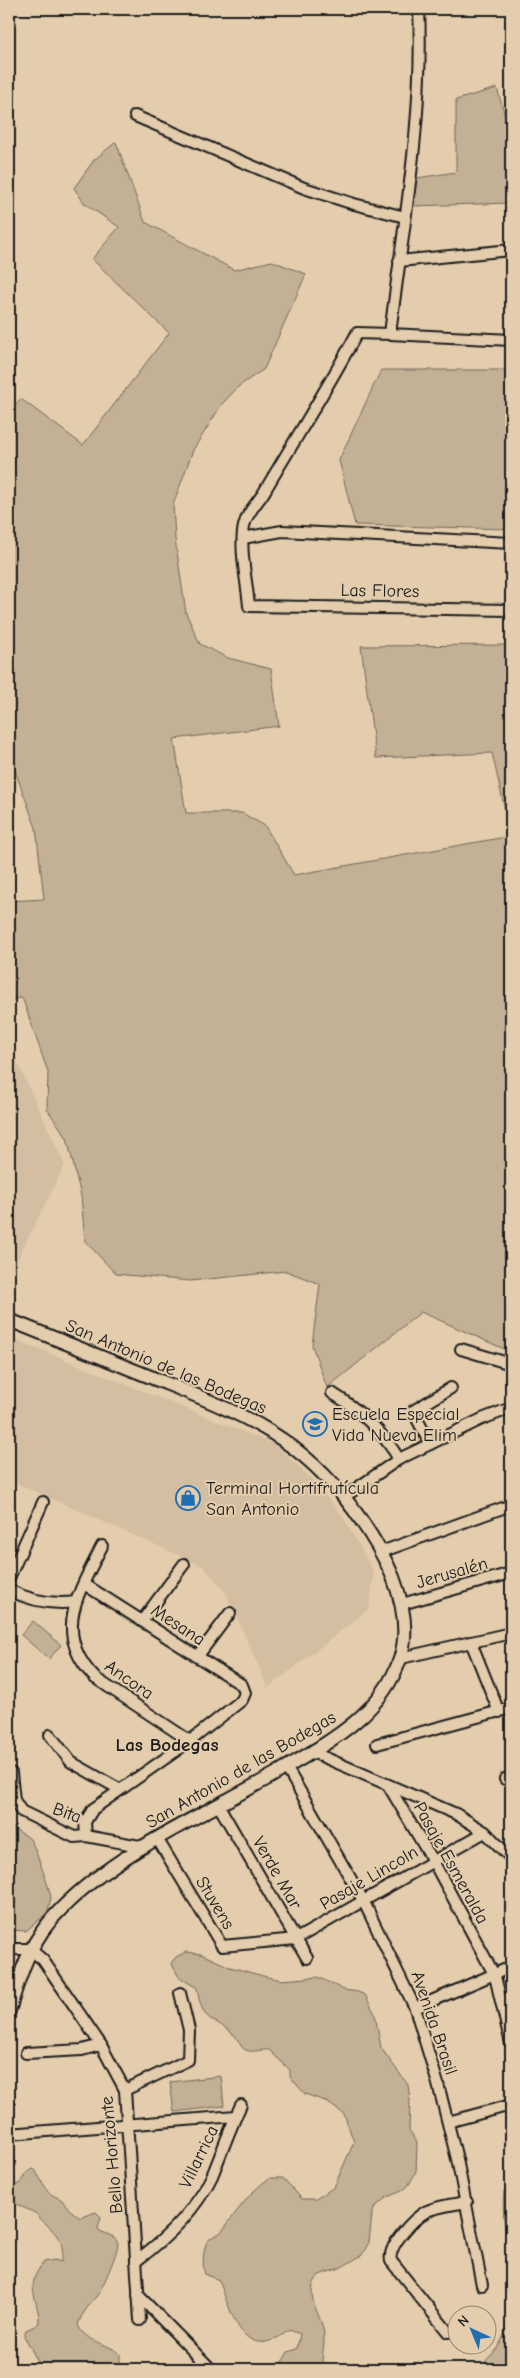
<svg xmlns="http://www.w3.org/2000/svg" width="520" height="2378" viewBox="0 0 520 2378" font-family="'Comic Neue',sans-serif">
  <rect width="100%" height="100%" fill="#e4cdad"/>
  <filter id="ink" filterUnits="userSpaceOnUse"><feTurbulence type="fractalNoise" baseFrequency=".02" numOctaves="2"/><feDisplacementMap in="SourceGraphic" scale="10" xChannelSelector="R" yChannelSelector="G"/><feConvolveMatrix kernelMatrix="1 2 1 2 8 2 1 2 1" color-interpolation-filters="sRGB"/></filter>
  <g filter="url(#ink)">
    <g fill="#d3bea1">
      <path d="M9,1044L65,1165L9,1276Z"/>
      <path d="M9,1337L274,1444L306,1473L342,1515L374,1573L369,1609L268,1688L226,1593L203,1566L9,1480Z"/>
    </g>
    <g fill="#c3b195" stroke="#706658">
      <path d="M497,88L511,137V203L412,206L417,178L456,172V100Z"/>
      <path d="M116,142L145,222L234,270L272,261L306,274L264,369L239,386L222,404L193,450L173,505L175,539L186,613L200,644L228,658L271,669L279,726L174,739L186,813H242L265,826L294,875L511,836L492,753L376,758L361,646L511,645V1352L421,1312L327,1388L312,1345L320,1284L286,1271L190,1281L116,1274L85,1241L81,1196L67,1138L47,1109L48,1072L22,997L9,1001V901L44,899L36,828L9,754V410L21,399L83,445L169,333L92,259L119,227L85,204L74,188L94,160Z"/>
      <path d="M381,370H511V529L355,525L339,460Z"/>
      <path d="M33,1621L61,1645L49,1659L21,1635Z"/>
      <path d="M9,1823C15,1831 23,1833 30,1839C33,1842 51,1892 51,1898C50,1903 48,1908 47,1913L26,1931L9,1930Z"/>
      <path d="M186,1952L201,1954L230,1967L267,1977L282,1980L318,1977L344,1990L358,1992L365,1995L375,2014L381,2048L408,2085L410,2100L409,2130L417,2142L416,2172L408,2186L402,2191L387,2197L375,2207L372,2214L369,2242L362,2255L340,2268L319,2275C302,2295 321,2312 324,2334C325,2345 321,2358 322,2369H278L288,2352L297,2349L300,2334L289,2330C244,2366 232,2315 219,2280L205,2274C202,2265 203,2253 206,2244C209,2236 216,2237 221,2232C236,2214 250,2190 270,2178H283L302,2199H316L334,2187L354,2142L344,2114L325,2101L305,2094L290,2077V2070L269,2050C261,2049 253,2053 246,2050C239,2047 239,2039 234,2035C211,2014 203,2026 197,1988L179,1977L171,1963L176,1957Z"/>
      <path d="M221,2076L224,2106L174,2112L170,2082Z"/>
      <path d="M32,2169L35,2170L49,2193L62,2200L69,2209L80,2218L96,2212L101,2217L98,2228L100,2231L114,2237L118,2243C118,2252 103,2287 98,2294C90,2305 82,2312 78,2325C84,2341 104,2343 117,2351L120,2354V2369H42L24,2336L26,2330L37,2325L39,2322C39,2298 23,2287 44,2262L54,2260L61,2262C66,2243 57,2234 43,2221C40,2219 38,2215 35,2213C26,2208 18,2207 11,2199V2187L21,2183L26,2173Z"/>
      <path d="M511,2184V2249C504,2233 502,2208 504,2191Z"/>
      <path d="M511,2284V2369H477C513,2337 505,2328 511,2284Z"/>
    </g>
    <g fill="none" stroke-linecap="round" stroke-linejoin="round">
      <defs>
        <g id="minor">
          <path d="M419,9C424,118 403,227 390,334L357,333C329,386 297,436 267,487C260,501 247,511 244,526C239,548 247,582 249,606L511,610"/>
          <path d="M135,116L304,188L354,204L405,217"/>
          <path d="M399,261L511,250"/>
          <path d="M390,334L511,340"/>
          <path d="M243,538L282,531L511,543"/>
          <path d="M461,1349L511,1364"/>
          <path d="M332,1393C360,1410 382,1431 399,1459"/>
          <path d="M430,1444L413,1411L451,1388"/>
          <path d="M344,1497L399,1459L482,1419L511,1408"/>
          <path d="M102,1546C79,1592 51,1633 95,1678L190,1741"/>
          <path d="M381,1552L511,1505"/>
          <path d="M9,1578L43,1502"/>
          <path d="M84,1584L242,1685L245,1693L242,1700L190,1741L93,1809L85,1822L86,1836"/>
          <path d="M9,1590C29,1600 52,1605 75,1602"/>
          <path d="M402,1604L511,1573"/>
          <path d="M142,1621L184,1564"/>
          <path d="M471,1642L499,1712"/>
          <path d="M197,1657L230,1613"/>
          <path d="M401,1658L511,1633"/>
          <path d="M50,1735L71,1762L119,1789"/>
          <path d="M377,1744L511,1708"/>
          <path d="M312,1752L456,1814L485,1832L511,1858"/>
          <path d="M286,1767L363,1900L415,2008L438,2084L457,2159L482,2285"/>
          <path d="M11,1773L14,1800L21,1811L74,1837L86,1836L145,1847"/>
          <path d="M505,1779L511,1777"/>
          <path d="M388,1785L433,1861L495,1976L511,2044"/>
          <path d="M219,1806L307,1958"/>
          <path d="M158,1840L222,1946L296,1939L485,1832"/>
          <path d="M9,1949H30L43,1960L101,2045L125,2090L140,2320"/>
          <path d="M415,2008L511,1967"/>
          <path d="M26,2053L82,2050L101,2045"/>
          <path d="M125,2090L188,2060L189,2030L180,1993"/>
          <path d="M448,2122L511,2105"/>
          <path d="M9,2134L236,2116"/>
          <path d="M136,2261C166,2239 196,2210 212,2176C222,2152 230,2128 241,2105"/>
          <path d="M138,2295L211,2369"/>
          <path d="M448,2332L391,2261C387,2246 414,2218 427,2211C439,2206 454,2204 467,2202"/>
        </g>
        <path id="tertiary" d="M9,1320C57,1339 105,1359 153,1378C239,1413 297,1433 354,1510C369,1531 383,1553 393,1577C403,1603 409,1632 400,1659C381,1716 325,1744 277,1773C206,1814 119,1850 61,1909C31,1938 20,1973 9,2011"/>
      </defs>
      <use href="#minor" stroke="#1c1c1c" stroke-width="14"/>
      <use href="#tertiary" stroke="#1c1c1c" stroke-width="16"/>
      <use href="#minor" stroke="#e4cdad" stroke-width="10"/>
      <use href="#tertiary" stroke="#e4cdad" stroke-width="12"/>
    </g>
  </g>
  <defs>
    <symbol id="school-ring" viewBox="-11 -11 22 22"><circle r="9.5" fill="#e4cdad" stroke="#1f6fb2" stroke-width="1.5"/><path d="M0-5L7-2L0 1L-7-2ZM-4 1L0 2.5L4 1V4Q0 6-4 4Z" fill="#1f6fb2"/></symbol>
    <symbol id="shop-ring" viewBox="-11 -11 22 22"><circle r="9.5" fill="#e4cdad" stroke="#1f6fb2" stroke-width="1.5"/><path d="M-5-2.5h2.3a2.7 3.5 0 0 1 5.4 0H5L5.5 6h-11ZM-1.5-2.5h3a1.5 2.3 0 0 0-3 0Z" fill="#1f6fb2"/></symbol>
  </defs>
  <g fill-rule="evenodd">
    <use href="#school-ring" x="301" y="1410" width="28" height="28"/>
    <use href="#shop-ring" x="174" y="1484" width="28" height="28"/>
  </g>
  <g text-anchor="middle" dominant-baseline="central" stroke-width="4" stroke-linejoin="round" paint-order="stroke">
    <g font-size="18" fill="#1c1c1c" stroke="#e4cdad">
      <text transform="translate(380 591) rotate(1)">Las Flores</text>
      <text transform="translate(166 1367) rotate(23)">San Antonio de las Bodegas</text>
      <text transform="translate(452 1573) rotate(-16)">Jerusalén</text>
      <text transform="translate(178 1625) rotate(33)">Mesana</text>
      <text transform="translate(129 1680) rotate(35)">Ancora</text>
      <text transform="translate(241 1770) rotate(-30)">San Antonio de las Bodegas</text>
      <text transform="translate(67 1813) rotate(20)">Bita</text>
      <text transform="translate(451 1863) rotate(61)">Pasaje Esmeralda</text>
      <text transform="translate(277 1873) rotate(60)">Verde Mar</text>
      <text transform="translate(369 1878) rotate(-30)">Pasaje Lincoln</text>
      <text transform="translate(215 1903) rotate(59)">Stuvens</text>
      <text transform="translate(434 2023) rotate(71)">Avenida Brasil</text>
      <text transform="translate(112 2155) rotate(-95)">Bello Horizonte</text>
      <text transform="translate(199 2157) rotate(-64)">Villarrica</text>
    </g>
    <g font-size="18" fill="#1c1c1c" stroke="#e4cdad" text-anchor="start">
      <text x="332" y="1414">Escuela Especial<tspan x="332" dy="21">Vida Nueva Elim</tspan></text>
      <text x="206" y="1488">Terminal Hortifrutícula<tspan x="206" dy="21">San Antonio</tspan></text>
    </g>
    <g font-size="19" font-weight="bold" fill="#1c1c1c" stroke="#e4cdad">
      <text x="167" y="1745">Las Bodegas</text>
    </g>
  </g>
  <rect width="520" height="2378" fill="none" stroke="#e4cdad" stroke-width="30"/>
  <rect x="15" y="15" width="490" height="2348" fill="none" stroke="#1c1c1c" stroke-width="2" filter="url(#ink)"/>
  <g transform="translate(472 2330) rotate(316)"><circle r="24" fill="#e4cdad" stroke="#948673"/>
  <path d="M0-4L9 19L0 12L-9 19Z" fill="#1f6fb2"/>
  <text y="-8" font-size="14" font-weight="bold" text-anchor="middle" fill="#1c1c1c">N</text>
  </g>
</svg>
